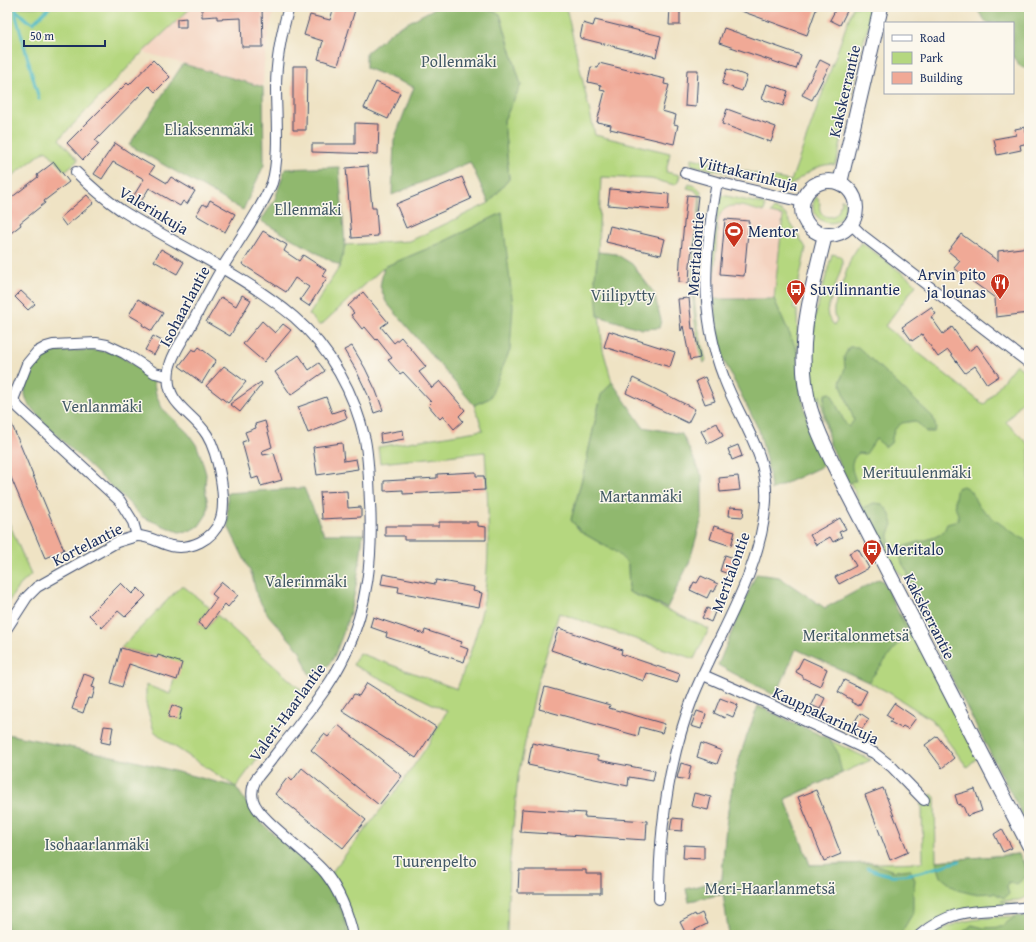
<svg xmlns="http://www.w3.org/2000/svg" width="1036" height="942" viewBox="0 0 1036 942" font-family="'Gentium Book Plus',serif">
  <rect width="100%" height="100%" fill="#fbf7ec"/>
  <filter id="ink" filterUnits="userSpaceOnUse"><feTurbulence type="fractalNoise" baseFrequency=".025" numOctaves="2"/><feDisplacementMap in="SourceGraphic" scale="8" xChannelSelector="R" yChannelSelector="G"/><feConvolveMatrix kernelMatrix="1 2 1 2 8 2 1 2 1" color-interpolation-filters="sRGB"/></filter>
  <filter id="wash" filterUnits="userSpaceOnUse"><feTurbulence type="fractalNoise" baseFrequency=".012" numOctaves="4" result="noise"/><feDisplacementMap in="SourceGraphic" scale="16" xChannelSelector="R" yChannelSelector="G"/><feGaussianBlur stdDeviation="0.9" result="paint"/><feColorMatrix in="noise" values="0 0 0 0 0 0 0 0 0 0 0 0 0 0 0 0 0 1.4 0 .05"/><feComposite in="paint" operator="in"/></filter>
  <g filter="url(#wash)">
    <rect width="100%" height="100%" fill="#efe3c4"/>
    <g fill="#f4d3c0">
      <path d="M192,7H275L269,30L264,64L263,87L143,52Z"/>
      <path d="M731,205L783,216L774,299H714V272L718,219L721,213L725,208Z"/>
    </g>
    <g fill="#b5d77f" stroke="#68836e">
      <path d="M7,7H192L143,52L59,139L78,160L65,171L46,150L7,180Z"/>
      <path d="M482,7H566L595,135L670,153L666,172L680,175L678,182L675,185L651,179L601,177L598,252L595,278L603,350L612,382L601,395L584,471L571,520L581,532L616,552L628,564L629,592L709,629L694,659L559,613L537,684L518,777L509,868L507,935H348L332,892L324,882L401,784L426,748L447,711L353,665L359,653L457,689C468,660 479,630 484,599C491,549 488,502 485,452L380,463L378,447L483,430L474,405L490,398L502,213L441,243L384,267L320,326L309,315L340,266L345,245L410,241L489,203L509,179L504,120L521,85L500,14Z"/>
      <path d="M853,7H874L859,57L837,161L835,165C823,162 810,171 800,178C797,181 793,184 789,186C784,187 776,184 770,183L771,177L791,181Z"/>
      <path d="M692,158L761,175L760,180H758L692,165L691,162Z"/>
      <path d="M689,184L697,187L701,191C700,226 693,259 694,293C695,316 700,338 706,360L704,363C692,325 691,285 694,246C696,229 699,213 700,197L695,190L687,188Z"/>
      <path d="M722,195L763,204L765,207L764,212C747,208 726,197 718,219L714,279L710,278V268L718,200Z"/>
      <path d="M816,197L819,199L818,201L820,203C816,220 839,222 840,205L842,204L841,200H844C846,205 846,210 843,215C832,234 804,215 816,197Z"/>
      <path d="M773,209L781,211L785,214L806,248L793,309L797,310L798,353L774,299L783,216L771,213Z"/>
      <path d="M861,242L910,279L916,285L885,326L984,405L1016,364L1029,375V393L1006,422L1029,445V813L919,614L909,577L904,578L888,559L862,508L826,429L820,395L817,406L822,421L814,400L811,372V341L815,317L832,254L840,256L842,260V266L827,311L828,317L834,325L837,320L834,315V308L851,258Z"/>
      <path d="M7,518L31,575L18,587L7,604Z"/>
      <path d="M182,585L210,608L198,623L206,629L217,615L301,690L298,703L236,787L166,741L154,731L146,704V685L170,694L174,679L158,655H149L121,648Z"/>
      <path d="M899,613L911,628L978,757L967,767L932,720L888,692L868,682L907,632Z"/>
      <path d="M758,706L871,760L785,799L810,865L923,862L922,807L920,805L932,794L935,797L936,861L1019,854L1029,871V896L1019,900L1001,901L1006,903L1018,904L923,927L914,935H729L724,894L689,901L686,889L722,880C724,852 725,823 731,794C736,764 747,735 758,706Z"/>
      <path d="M1016,916L1029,920V935H932C958,918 987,918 1016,916Z"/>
    </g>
    <g fill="#90b86e" stroke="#567466">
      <path d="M437,7H482L500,14L521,85L504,120L509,179L489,203L470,162L392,195L394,140L414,87L366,68V53L394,30Z"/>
      <path d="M975,7H1029V67H1021L1013,57V23H987Z"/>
      <path d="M183,64L263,87L264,165L243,210L129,145Z"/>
      <path d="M339,167L345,245L340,266L261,221L275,199L285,169Z"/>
      <path d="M502,213L513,306L510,350L490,398L474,405L386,302L380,286L384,267L441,243Z"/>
      <path d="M598,252L616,254L632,264L654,293L661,320L659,328L642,329L598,316L595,277Z"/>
      <path d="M714,299H774L798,353L802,397L810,430L825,465L771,490L769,472L759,430L724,361L715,313Z"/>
      <path d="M849,347H858L933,417L936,428L934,432H926L919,424L914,421L902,423L894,430L891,443L886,447L876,439L866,454L859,453C848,462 852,470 856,481H852L849,484L829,442L824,406L825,394L831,393L845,423L849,427L854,420L840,382L845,368L844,357Z"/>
      <path d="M89,350L113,352L125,359L153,378L156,394L162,408L188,433L197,446L201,457L206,474L205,487L208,506L207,514L199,526L189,531L179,532L171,529L142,517L124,498L48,427L28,404L25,395V384L32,369L39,357L46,354L54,352Z"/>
      <path d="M612,382L643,427L682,434L702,476V518L689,563L667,608L629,592L628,564L616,552L581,532L571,520L584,471L601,395Z"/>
      <path d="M963,486C976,492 972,499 980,507C995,521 1011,532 1029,542V828L920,617L907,571C901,563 899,558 902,548C912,542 935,540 943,532C945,530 946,526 947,524L958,521C959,512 956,512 955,504C954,499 956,492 957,488Z"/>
      <path d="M304,488L324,534H363C359,572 355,603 341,639C338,646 335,656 331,662C326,669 318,673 313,679L308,672L300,651L269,616L257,597L252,575L228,526L227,493Z"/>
      <path d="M874,503L882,504L889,512L893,524L889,534V543L883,546L862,508Z"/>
      <path d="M756,574L779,577L825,608L879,579L883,581L908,632L868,682L796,649L776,696L718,665Z"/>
      <path d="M758,706L829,739L837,751L842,773L785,799L810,865L871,863L894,871L910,869L915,880L913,895V913L900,935H729L723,894L689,901L686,889L722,880C724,852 725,823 731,794C736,764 747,735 758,706Z"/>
      <path d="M7,734L131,760L236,787L258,820L314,869L332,892L344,917L348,935H7Z"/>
      <path d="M1019,854L1029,874L1017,884L1008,882L1007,887L1009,894L1004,898L994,893L973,894L957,890L941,877L936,861Z"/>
      <path d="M1016,916H1029V935H961L964,931L972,925L984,928L1001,927Z"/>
    </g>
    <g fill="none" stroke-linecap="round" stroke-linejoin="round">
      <g stroke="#4dbac7" stroke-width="3">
        <path d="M13,7L27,20L33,23L50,7"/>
        <path d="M16,10V16L39,99"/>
        <path d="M867,868C875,871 883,874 891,875C912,877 939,866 960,861"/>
      </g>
    </g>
    <g id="blocks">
      <g fill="#f0a996">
        <path d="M202,7H262L263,47H242L241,18L217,19V16L202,17Z"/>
        <path d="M334,7H346L355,10L338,65L318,59L323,41L304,35L310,15L330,20Z"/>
        <path d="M670,7H680V25H669Z"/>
        <path d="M733,7H817L807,35L733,8Z"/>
        <path d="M837,7H849L840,25L830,20Z"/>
        <path d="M186,18V27H177V19Z"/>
        <path d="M595,20L661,36L656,57L580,38L583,23L593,26Z"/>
        <path d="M724,28L801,55L796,69L719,43Z"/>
        <path d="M153,60L170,77L155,92L149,86L95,141L99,144L83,160L67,143L127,83L129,85Z"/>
        <path d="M820,60L830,65L812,100L802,95Z"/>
        <path d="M599,63L665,79L664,84L669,85L662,111L676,115L674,124L678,125L674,144L610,129L611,125L597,122L605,91L600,90L601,85L588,82L591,67L598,68Z"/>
        <path d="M293,66H307L306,130H293Z"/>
        <path d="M727,69L747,76L742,91L722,84Z"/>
        <path d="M687,70H698L696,107L685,106Z"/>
        <path d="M376,82L400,93L388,119L364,108Z"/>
        <path d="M767,84L788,91L783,106L762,99Z"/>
        <path d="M727,109L776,127L771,142L722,124Z"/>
        <path d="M355,123L379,124L378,154L312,152V144H355Z"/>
        <path d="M1025,127L1028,143L1020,145L1021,150L997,155L994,139L1016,135L1015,129Z"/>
        <path d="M115,143L133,155L154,167L150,173L167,183L171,177L195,191L187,204L183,201L180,206L149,188L139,205L131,200L144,179L113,162L102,179L94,174Z"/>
        <path d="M54,162L69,182L44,201L45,203L20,223L21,225L7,236V201L38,177L37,175Z"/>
        <path d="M368,166L372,208H376L378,236L352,238L346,168Z"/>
        <path d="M462,177L471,199L406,228L396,204Z"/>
        <path d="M610,189L669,194L668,210L608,205Z"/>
        <path d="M87,195L94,203L66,226L60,218Z"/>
        <path d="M687,195L698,196L690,265L689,283L679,282L680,261Z"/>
        <path d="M210,200L235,214L225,232L196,215L203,204L207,206Z"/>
        <path d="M725,219L749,221L744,276L720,274Z"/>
        <path d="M610,226L665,239L661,255L606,242Z"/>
        <path d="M263,231L287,245L284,251L299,261L303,255L326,270L322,276L327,278L309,306L300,300L309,287L295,278L286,292L242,264Z"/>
        <path d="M961,234L998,261V251L1029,247V313L996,317L995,298L954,268L960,261L948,251Z"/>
        <path d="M161,249L184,262L177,274L154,261Z"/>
        <path d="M21,291L35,304L28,310L15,297Z"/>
        <path d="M363,292L388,322L381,327L394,343L401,337L426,367L419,372L432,388L440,381L465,410L459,416L463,421L454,429L443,416L440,419L428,405L431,402L403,372L400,374L388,360L392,358L377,339L376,340L365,327L362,329L351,315L354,313L348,306Z"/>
        <path d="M242,295L251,300L230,336L206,322L221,297L236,306Z"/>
        <path d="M689,298L692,329L694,328L700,358L690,360L683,326L681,331L678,299Z"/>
        <path d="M138,299L163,313L152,331L142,325L143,323L129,315Z"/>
        <path d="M931,307L936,314L931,317L943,334L952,327L969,351L977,345L999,376L987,384L975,366L965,373L948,350L938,357L922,334L912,341L902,327Z"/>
        <path d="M262,321L275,333L283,324L291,330L264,362L243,344Z"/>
        <path d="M609,331L675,352L670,367L604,347Z"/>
        <path d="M153,336L162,341L154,355L145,350Z"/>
        <path d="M352,346L365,368L376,391L383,410L374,413L368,395L356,370L344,350Z"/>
        <path d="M199,347L216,360L202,383L179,366L192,349L196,351Z"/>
        <path d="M299,355L309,370L319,363L325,371L291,395L275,372Z"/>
        <path d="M224,366L246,382L228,403L206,386Z"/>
        <path d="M705,377L715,401L705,404L696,381Z"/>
        <path d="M633,378L695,409L688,423L626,393Z"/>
        <path d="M261,382L262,384L240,412L230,404Z"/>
        <path d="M326,397L332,413L344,409L347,418L308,433L298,407Z"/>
        <path d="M7,413L64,550L45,558L7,468Z"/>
        <path d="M265,421L272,447L262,451L263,455L274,453L282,480L261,486L258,477L252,479L242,442L248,440L245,432L256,428L255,424Z"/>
        <path d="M717,423L723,436L708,444L701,431Z"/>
        <path d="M403,430L404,439L381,443L380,434Z"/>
        <path d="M342,443L344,461L356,459L358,469L317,475L313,447Z"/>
        <path d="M738,445L742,456L732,460L728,449Z"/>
        <path d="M476,472V476H484L485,490L403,494V490L384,491V481L437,478V474Z"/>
        <path d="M738,476L740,490L720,492L719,478Z"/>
        <path d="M347,491L348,508L361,507V517L322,519L320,492Z"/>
        <path d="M730,507L744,508L743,517L729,516Z"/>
        <path d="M840,518L846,529L839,532L842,537L833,542L830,537L816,545L810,535Z"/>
        <path d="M439,522H478V526L486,527V540H404V536H385V526H439Z"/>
        <path d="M714,526L735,532L731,546L710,539Z"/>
        <path d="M858,549L869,568L839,584L835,577L856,566L849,553Z"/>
        <path d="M725,555L737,559L732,575L720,571Z"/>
        <path d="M383,574L435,584L436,580L474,587L473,591L482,593L479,607L398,592L399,587L381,584Z"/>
        <path d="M701,576L718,584L714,592L711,590L707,598L690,590L694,582L697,583Z"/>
        <path d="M222,582L238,595L228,607L225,604L206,629L198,623L217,598L212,594Z"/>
        <path d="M121,583L132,594L138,588L146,596L125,617L118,611L102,628L89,615Z"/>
        <path d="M707,608L715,612L711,622L702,618Z"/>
        <path d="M373,617L424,634L425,630L462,642L460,646L468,649L464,662L386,637L387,633L370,627Z"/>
        <path d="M559,628L622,650L621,654L680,674L677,683L647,673L644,681L551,650Z"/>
        <path d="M121,648L157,658L158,655L182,663L177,680L129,664L122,687L111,683Z"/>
        <path d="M803,658L827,669L820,686L803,678V676L796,672Z"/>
        <path d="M84,674L95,678L92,687L95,688L92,699L88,698L83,713L72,709Z"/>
        <path d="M844,680L867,691L859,706L851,702L852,700L838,692Z"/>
        <path d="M367,683L436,727L416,758L342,711L354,694L359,696Z"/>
        <path d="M545,687L610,705L609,708L665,724L662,733L640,727L638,736L539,709Z"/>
        <path d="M816,694L825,698L820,709L811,705Z"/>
        <path d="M720,698L738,705L733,717L726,714L725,718L714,713Z"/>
        <path d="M894,703L916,718L908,729L903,726L901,728L890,722L892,719L886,715Z"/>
        <path d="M172,705L182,709L179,720L168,717Z"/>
        <path d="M697,711L706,714L701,729L691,726Z"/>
        <path d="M860,713L869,719L862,729L853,724Z"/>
        <path d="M338,725L402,776L379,805L311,750L324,734L328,737Z"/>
        <path d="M104,726L113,727L110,744L101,742Z"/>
        <path d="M937,736L954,758L942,768L925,745Z"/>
        <path d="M532,743L598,756V760L655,771L653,781L629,777L628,786L528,765Z"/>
        <path d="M701,743L722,751L717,764L697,757Z"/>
        <path d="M681,763L691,766L688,780L677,778Z"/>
        <path d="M302,768L366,820L343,848L275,794L288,777L292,781Z"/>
        <path d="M883,788L908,852L890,860L865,795Z"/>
        <path d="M975,789L982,811L967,816L963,806L961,807V804L958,805L955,795Z"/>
        <path d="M816,790L841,854L824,861L798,797Z"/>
        <path d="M694,793L711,797L708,810L691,806Z"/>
        <path d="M522,809L585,813L584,817L647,821L646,840L520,832Z"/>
        <path d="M672,818L683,819L682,831L670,830Z"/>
        <path d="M1002,829L1012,848L1003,852L994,834Z"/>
        <path d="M684,845L704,846V859L683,858Z"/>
        <path d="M519,870H586V874H601V893H518Z"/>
        <path d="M702,913L707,924L686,934L680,922L695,914L696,916Z"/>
      </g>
    </g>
  </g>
  <g filter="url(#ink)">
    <use href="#blocks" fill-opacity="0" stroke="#3b4a6d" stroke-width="1"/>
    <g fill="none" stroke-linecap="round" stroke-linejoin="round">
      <defs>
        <g id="street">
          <path d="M76,172C90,186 105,199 121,210C178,246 241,273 294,317C330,348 355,394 365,440C369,461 369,482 370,503C373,556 368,606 345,655C332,683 313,706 295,730C282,746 269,763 256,779C253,785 251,792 253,800C258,820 310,853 326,874C340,892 348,913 353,935"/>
          <path d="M685,173L717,182L803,202"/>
          <path d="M851,224L862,235L1029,363"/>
          <path d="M7,400H13L27,364L37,352L46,347L53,345L96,343L107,345L124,353L155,373L168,376"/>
          <path d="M137,536C150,536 159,543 171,546C191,550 212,540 220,521C228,501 218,453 207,435C192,411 164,405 169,370C171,356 182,341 189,329C202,305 214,280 229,257C242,235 263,206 272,183C280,158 276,115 276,88C276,60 281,34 289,7"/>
          <path d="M7,628L27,597L37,587L117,542L137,536L133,522L120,501L19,408L13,400"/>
          <path d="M703,675L767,703L874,753L892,767L924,800"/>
          <path d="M659,899C659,831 668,761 693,697C719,632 761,573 766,501C769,455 739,419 724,378C698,312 705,250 717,182"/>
          <path d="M920,935C957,903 986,914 1029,907"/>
        </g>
        <g id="secondary">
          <circle cx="829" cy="208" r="27"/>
          <path d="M840,183L881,7"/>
          <path d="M825,235C811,292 794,351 810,408C819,438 834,464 847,492L1029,845"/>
        </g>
      </defs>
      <use href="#street" stroke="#3b4a6d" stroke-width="12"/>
      <use href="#secondary" stroke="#3b4a6d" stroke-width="16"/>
      <use href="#street" stroke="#fff" stroke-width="10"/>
      <use href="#secondary" stroke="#fff" stroke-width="14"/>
    </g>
  </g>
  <defs>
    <symbol id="stadium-pin" viewBox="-11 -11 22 30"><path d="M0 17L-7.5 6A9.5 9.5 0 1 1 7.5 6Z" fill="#c8321e" stroke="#fbf7ec"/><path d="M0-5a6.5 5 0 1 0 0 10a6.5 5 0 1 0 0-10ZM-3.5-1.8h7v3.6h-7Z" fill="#fff"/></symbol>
    <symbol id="restaurant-pin" viewBox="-11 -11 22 30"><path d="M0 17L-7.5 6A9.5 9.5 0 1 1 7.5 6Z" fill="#c8321e" stroke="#fbf7ec"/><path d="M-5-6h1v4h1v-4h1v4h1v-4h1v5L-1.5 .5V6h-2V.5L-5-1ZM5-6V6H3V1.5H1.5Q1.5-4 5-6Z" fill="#fff"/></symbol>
    <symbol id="bus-pin" viewBox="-11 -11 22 30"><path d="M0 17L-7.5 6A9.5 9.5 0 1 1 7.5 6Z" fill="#c8321e" stroke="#fbf7ec"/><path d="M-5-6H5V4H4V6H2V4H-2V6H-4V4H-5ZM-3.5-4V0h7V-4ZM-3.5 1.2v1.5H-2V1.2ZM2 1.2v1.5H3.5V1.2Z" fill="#fff"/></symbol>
  </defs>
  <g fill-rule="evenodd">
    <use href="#stadium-pin" x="723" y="220" width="22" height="30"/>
    <use href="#restaurant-pin" x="989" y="272" width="22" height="30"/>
    <use href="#bus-pin" x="785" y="278" width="22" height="30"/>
    <use href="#bus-pin" x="861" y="538" width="22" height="30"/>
  </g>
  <g text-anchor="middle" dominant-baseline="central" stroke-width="3" stroke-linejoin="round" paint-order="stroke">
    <g font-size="16" fill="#425966" stroke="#fbf7ec">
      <text x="459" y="61">Pollenmäki</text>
      <text x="209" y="129">Eliaksenmäki</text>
      <text x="308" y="209">Ellenmäki</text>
      <text x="623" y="295">Viilipytty</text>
      <text x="102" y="406">Venlanmäki</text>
      <text x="917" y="472">Merituulenmäki</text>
      <text x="641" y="496">Martanmäki</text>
      <text x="306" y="581">Valerinmäki</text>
      <text x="856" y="635">Meritalonmetsä</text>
      <text x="97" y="844">Isohaarlanmäki</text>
      <text x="435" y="861">Tuurenpelto</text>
      <text x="770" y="888">Meri-Haarlanmetsä</text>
    </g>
    <g font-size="16" fill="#1b2f5e" stroke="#fbf7ec">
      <text transform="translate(844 91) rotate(-77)">Kakskerrantie</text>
      <text transform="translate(748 173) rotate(14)">Viittakarinkuja</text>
      <text transform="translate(154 210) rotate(31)">Valerinkuja</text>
      <text transform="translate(695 254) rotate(-86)">Meritalontie</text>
      <text transform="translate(184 306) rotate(-62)">Isohaarlantie</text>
      <text transform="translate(87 544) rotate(-27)">Kortelantie</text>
      <text transform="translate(730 572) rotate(-70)">Meritalontie</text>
      <text transform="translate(930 616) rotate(63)">Kakskerrantie</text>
      <text transform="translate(287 712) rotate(-54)">Valeri-Haarlantie</text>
      <text transform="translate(826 715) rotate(25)">Kauppakarinkuja</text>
    </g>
    <g font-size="16" fill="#1b2f5e" stroke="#fbf7ec" text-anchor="start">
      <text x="748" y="231">Mentor</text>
      <text x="986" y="274" text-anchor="end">Arvin pito<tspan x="986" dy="18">ja lounas</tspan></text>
      <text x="810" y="289">Suvilinnantie</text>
      <text x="886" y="549">Meritalo</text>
    </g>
  </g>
  <rect width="1036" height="942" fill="none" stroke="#fbf7ec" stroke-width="24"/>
  <rect x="884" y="22" width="130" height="72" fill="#fbf7ec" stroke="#a1a7b3"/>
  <rect x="892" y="35" width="20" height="6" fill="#ffffff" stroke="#a1a7b3"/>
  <text x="920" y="42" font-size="12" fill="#1b2f5e">Road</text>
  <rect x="892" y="52" width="20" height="12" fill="#b5d77f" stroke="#a1a7b3"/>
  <text x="920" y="62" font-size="12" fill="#1b2f5e">Park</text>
  <rect x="892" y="72" width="20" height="12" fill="#f0a996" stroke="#a1a7b3"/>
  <text x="920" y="82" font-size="12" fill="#1b2f5e">Building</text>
  <path d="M24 40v6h81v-6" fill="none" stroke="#1b2f5e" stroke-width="2"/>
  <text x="30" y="40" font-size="12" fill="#1b2f5e" stroke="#fbf7ec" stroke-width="3" paint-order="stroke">50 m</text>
</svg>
